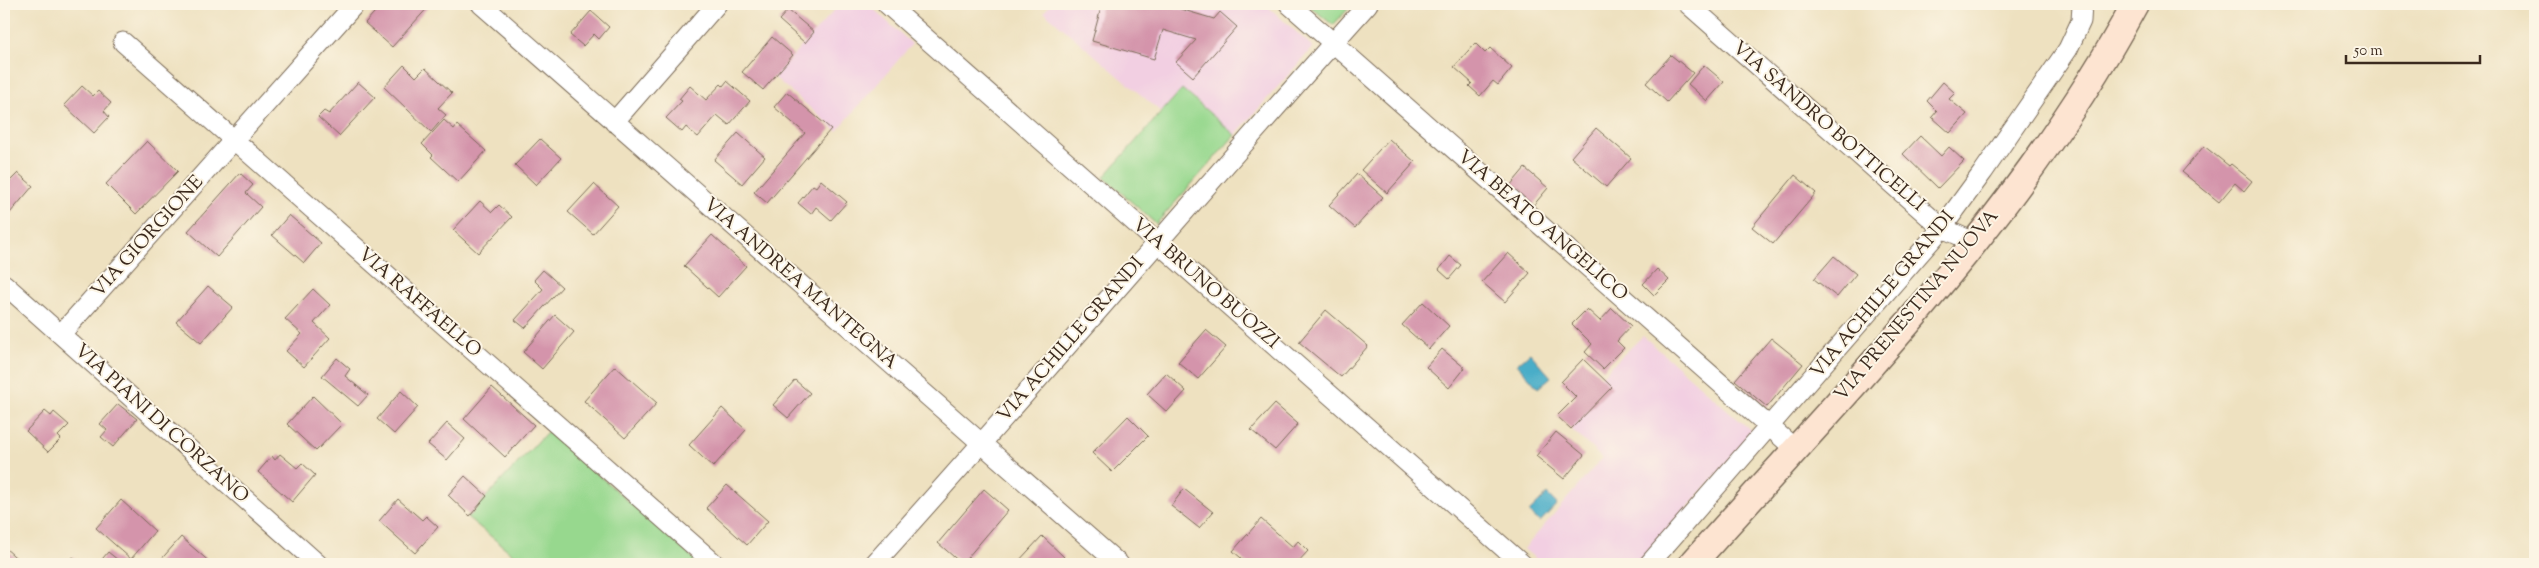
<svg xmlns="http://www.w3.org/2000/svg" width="2539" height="568" viewBox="0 0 2539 568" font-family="'Sorts Mill Goudy',serif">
  <rect width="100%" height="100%" fill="#fcf5e5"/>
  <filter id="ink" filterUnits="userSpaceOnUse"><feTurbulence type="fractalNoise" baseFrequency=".02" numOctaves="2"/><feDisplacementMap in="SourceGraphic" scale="10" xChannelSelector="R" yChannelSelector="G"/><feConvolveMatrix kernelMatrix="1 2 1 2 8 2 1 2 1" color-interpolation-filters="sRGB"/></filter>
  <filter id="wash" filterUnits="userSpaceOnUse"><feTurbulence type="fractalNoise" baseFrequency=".0096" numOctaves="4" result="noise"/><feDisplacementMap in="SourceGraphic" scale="20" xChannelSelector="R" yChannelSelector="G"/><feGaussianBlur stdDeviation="1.12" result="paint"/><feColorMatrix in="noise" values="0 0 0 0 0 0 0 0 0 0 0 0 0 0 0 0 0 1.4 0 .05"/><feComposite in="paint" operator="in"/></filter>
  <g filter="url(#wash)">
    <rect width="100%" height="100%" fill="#eee1c0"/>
    <g fill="#f2cfe2">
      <path d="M840,4H868L912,44L837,131L774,77Z"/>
      <path d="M1051,4H1265L1313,47L1235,135L1182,89L1161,112L1044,12Z"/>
      <path d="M1643,336L1754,433L1637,564H1542L1524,549L1602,458L1571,429L1611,387L1601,376Z"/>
    </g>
    <g fill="#97d88e" stroke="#698156">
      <path d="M1307,4H1353L1333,25Z"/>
      <path d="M1182,89L1235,135L1156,224L1104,177Z"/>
      <path d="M548,431L700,564H525L467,517Z"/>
    </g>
    <g fill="#48adc8" stroke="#426c73">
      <path d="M1530,353L1551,377L1538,388L1517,364Z"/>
      <path d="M1547,494L1557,504L1540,522L1529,512Z"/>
    </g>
    <g id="blocks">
      <g fill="#d494ab">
        <path d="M382,4H431L392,47L365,23Z"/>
        <path d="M1102,4H1170V6L1214,19L1220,12L1237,27L1193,77L1176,62L1196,40L1163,30L1154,59L1092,41Z"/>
        <path d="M788,10L814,32L805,43L779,20Z"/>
        <path d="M591,11L609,27L599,39L594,34L583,46L570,35Z"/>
        <path d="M772,37L793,55L763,90L742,72Z"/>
        <path d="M1475,43L1485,53L1490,48L1512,68L1498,85L1493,81L1480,96L1469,86L1472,83L1454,67Z"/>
        <path d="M1671,55L1693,73L1667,102L1646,83Z"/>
        <path d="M404,65L416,77L425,68L452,93L438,108L446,115L431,132L384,87Z"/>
        <path d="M1704,65L1724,82L1707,101L1688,84Z"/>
        <path d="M727,81L750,101L729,125L717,115L698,137L686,127L682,132L666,118L682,101L679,99L690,86L706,100L721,84L723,86Z"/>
        <path d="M358,82L375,97L339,136L318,117L324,111L329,114Z"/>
        <path d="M1943,82L1955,93L1949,99L1967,114L1950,133L1932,117L1937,111L1927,101Z"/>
        <path d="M82,86L93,96L98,91L111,103L104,111L109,117L94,133L64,105Z"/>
        <path d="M787,92L831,129L767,203L754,192L805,133L774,107Z"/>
        <path d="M444,120L454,129L457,125L486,151L458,182L431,157L433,155L422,144Z"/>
        <path d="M1596,128L1631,158L1606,187L1571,157Z"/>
        <path d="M738,133L765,157L742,184L714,160Z"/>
        <path d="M1920,136L1941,156L1949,147L1964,161L1938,188L1903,154Z"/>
        <path d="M540,139L561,158L536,185L515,165Z"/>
        <path d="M1389,139L1415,162L1387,193L1361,170Z"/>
        <path d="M147,141L178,171L136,214L106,184Z"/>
        <path d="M2204,146L2229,166L2231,164L2252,181L2244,191L2235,183L2219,202L2182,172Z"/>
        <path d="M1525,168L1548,188L1532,207L1509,187Z"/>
        <path d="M18,173L33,186L4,220V187Z"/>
        <path d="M240,173L253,185L246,193L261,207L217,257L188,231Z"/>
        <path d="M1357,174L1383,197L1355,228L1329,205Z"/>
        <path d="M1795,175L1816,193L1773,244L1752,227Z"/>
        <path d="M821,180L847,202L831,220L816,207L811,214L798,203L813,185L816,187Z"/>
        <path d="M594,184L618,206L593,234L568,212Z"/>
        <path d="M480,201L492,212L499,205L512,217L478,253L453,230Z"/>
        <path d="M289,215L321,243L304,263L272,235Z"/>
        <path d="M712,235L746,266L718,297L684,266Z"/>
        <path d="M1508,253L1530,273L1505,302L1482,282Z"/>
        <path d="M1450,256L1461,265L1449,279L1439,270Z"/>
        <path d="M1834,256L1856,274L1837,297L1814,279Z"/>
        <path d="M1657,269L1669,280L1654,295L1643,284Z"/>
        <path d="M543,270L562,287L525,328L515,320L543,289L534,280Z"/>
        <path d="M208,286L233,307L201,343L176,322Z"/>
        <path d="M313,289L330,305L314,323L330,338L304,367L286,351L302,334L285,319Z"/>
        <path d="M1423,302L1449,326L1429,349L1402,325Z"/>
        <path d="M1612,308L1631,326L1617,341L1624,348L1603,369L1585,352L1592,344L1572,324L1587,309L1600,321Z"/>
        <path d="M1326,310L1368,346L1341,377L1299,342Z"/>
        <path d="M555,315L574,332L542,369L523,352Z"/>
        <path d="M1206,330L1226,347L1198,379L1178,362Z"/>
        <path d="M1771,338L1803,364L1767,407L1735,380Z"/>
        <path d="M1442,349L1465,368L1449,388L1426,367Z"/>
        <path d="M337,358L350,369L345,376L368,395L358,406L322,376Z"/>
        <path d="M1583,359L1612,387L1571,429L1557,416L1576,397L1561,382Z"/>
        <path d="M615,366L657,403L625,438L584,401Z"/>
        <path d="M1166,373L1186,391L1167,412L1147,394Z"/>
        <path d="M795,380L810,393L788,418L773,405Z"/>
        <path d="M492,387L534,425L505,457L464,419Z"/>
        <path d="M401,391L418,407L394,434L377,419Z"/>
        <path d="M313,396L342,424L316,451L287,424Z"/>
        <path d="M118,404L137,419L113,447L101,437L107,430L100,424Z"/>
        <path d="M1275,404L1298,424L1275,450L1251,430Z"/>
        <path d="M722,408L746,430L713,467L689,445Z"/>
        <path d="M45,411L51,416L54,412L69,425L58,436L61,439L48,452L26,431Z"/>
        <path d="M1128,416L1148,436L1112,472L1092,453Z"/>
        <path d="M447,423L465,439L447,460L428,444Z"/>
        <path d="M1556,432L1584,455L1564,479L1536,456Z"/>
        <path d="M280,454L297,468L302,463L315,475L292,502L258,472L272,456L275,460Z"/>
        <path d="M465,476L487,496L470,516L448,495Z"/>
        <path d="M727,485L768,521L747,545L706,508Z"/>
        <path d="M984,489L1008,510L962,564L938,543Z"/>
        <path d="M1184,489L1213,512L1199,528L1171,506Z"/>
        <path d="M398,499L422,520L426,516L438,527L415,553L379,521Z"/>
        <path d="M121,500L155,531L131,559L96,528Z"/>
        <path d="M1261,519L1293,547L1298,541L1308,551L1296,564H1248L1233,551Z"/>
        <path d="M1042,536L1064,557L1057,564H1016Z"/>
        <path d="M181,537L212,564H157Z"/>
        <path d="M4,547L23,564H4Z"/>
        <path d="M108,552L123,564H98Z"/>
        <path d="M73,557L81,564H66Z"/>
      </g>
    </g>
  </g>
  <g filter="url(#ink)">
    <use href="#blocks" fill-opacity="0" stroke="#7a6a57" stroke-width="1"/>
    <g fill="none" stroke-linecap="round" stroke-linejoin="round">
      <defs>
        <g id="street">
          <path d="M481,4L1119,564"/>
          <path d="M887,4L1522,564"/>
          <path d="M1289,4L1795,449"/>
          <path d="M1688,4L1942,228L1974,242"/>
          <path d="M123,42L715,564"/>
          <path d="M614,122L717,4"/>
          <path d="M4,284L318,564"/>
          <path d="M61,334L355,4"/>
          <path d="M874,564C1041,379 1202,189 1368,4"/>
          <path d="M1649,564L1942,228L1983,172L2068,49L2081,21L2082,4"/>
        </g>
        <path id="secondary" d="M1692,564C1850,387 2022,214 2135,4"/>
      </defs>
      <use href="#street" stroke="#7a6a57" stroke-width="21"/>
      <use href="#secondary" stroke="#7a6a57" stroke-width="29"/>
      <use href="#street" stroke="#fff" stroke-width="19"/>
      <use href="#secondary" stroke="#fde4d1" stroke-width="26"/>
    </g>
  </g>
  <g text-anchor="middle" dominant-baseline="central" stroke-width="4" stroke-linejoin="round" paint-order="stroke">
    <g font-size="19" fill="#3b2a1e" stroke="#fcf5e5">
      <text transform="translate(1828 127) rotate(41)">VIA SANDRO BOTTICELLI</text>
      <text transform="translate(1542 226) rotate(41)">VIA BEATO ANGELICO</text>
      <text transform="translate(148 237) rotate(-48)">VIA GIORGIONE</text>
      <text transform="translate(800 284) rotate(41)">VIA ANDREA MANTEGNA</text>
      <text transform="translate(1205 284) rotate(41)">VIA BRUNO BUOZZI</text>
      <text transform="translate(1883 295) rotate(-50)">VIA ACHILLE GRANDI</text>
      <text transform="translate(419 303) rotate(41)">VIA RAFFAELLO</text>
      <text transform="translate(1917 306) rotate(-50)">VIA PRENESTINA NUOVA</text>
      <text transform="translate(1071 340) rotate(-49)">VIA ACHILLE GRANDI</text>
      <text transform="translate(161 424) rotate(42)">VIA PIANI DI CORZANO</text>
    </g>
  </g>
  <rect width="2539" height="568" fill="none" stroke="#fcf5e5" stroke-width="20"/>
  <path d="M2346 55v8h134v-8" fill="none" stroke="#3b2a1e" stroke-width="2.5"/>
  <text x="2354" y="55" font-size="15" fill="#3b2a1e" stroke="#fcf5e5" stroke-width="4" paint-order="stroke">50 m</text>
</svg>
